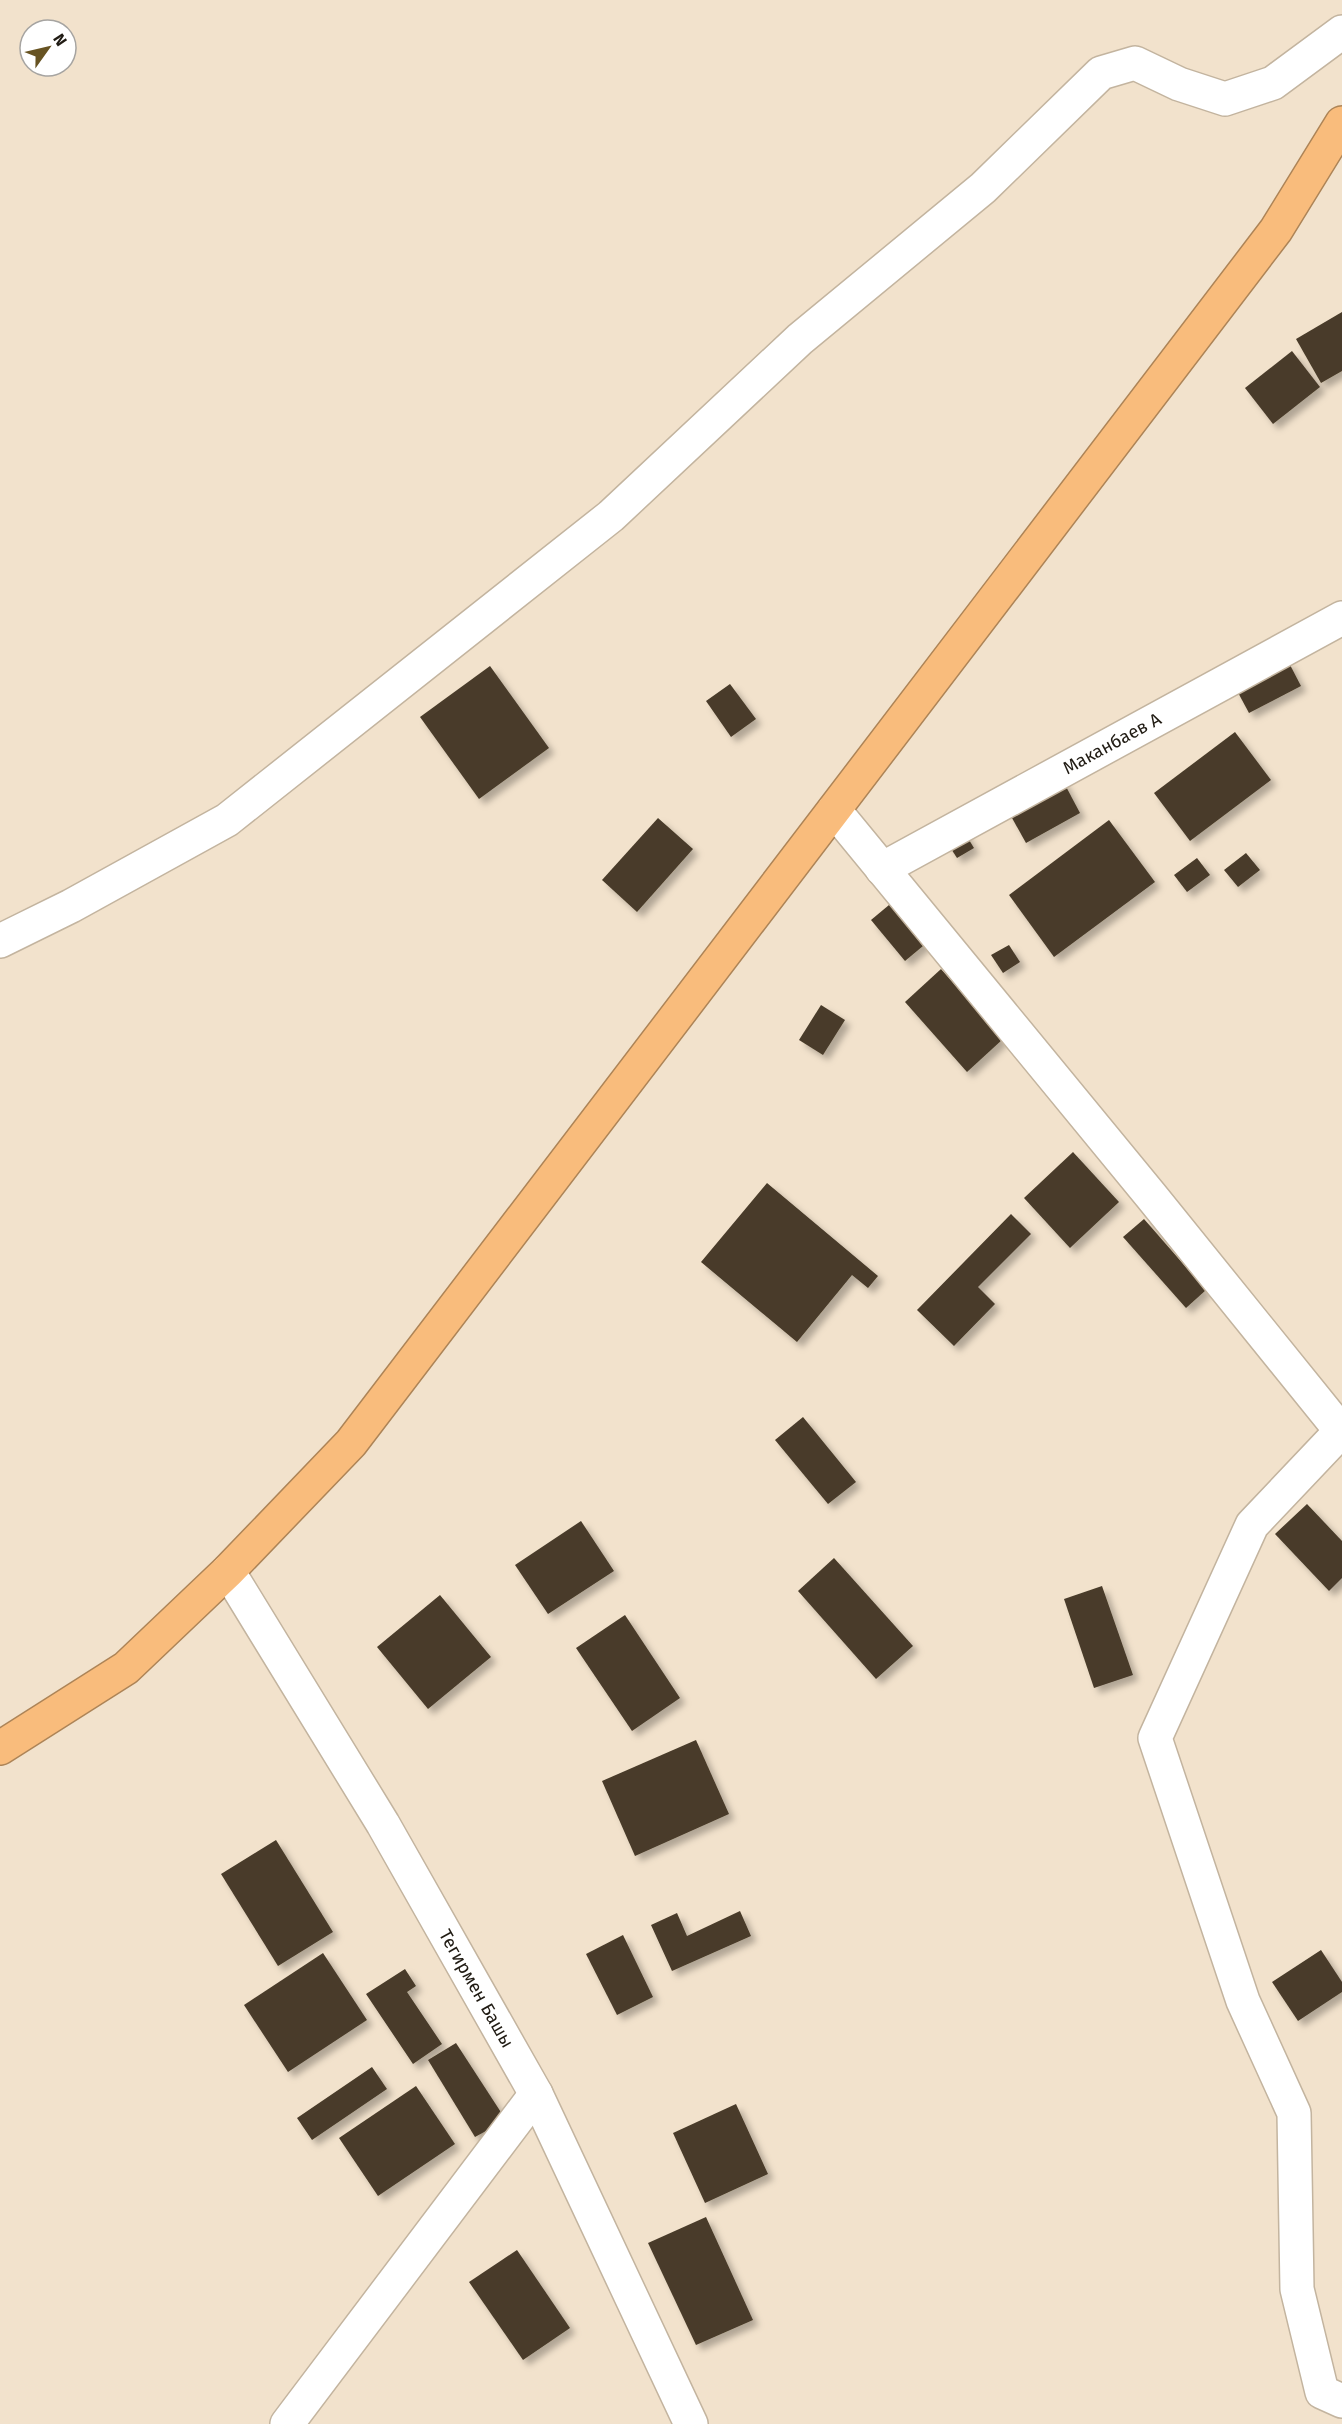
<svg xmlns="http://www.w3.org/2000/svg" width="1342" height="2424" viewBox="0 0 1342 2424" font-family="'Fira Sans',sans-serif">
  <defs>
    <filter id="shadow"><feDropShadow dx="5.5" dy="5.5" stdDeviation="3" flood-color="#0004"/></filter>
  </defs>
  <rect width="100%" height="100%" fill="#f2e2cc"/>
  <g fill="#483b29" filter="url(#shadow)">
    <path d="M1342,312V371L1321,383L1296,339Z"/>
    <path d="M1292,351L1320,387L1273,424L1245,388Z"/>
    <path d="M1288,661L1301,686L1249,713L1235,687Z"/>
    <path d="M490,666L549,748L479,799L420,717Z"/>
    <path d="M730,684L756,719L731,737L706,701Z"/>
    <path d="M1235,732L1271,780L1190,841L1154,793Z"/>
    <path d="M1062,779L1080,813L1026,843L1007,809Z"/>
    <path d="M658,818L693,849L637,912L602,880Z"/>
    <path d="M1109,820L1155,882L1054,957L1009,895Z"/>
    <path d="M963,830L974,848L957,858L946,841Z"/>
    <path d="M1246,853L1260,870L1238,887L1224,870Z"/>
    <path d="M1197,858L1210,875L1187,892L1174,875Z"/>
    <path d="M895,900L929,941L905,961L871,920Z"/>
    <path d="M1009,945L1020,962L1003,973L991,955Z"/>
    <path d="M941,969L1003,1039L967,1072L905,1002Z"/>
    <path d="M821,1005L845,1020L823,1055L799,1040Z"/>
    <path d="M1073,1152L1119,1202L1070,1248L1024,1198Z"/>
    <path d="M767,1183L878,1276L868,1288L852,1275L797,1342L701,1262Z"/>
    <path d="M1011,1214L1031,1234L978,1287L995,1304L954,1346L917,1310Z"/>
    <path d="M1144,1219L1206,1290L1186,1308L1123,1237Z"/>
    <path d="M803,1417L856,1482L828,1504L775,1440Z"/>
    <path d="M1307,1504L1342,1541V1578L1329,1591L1275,1534Z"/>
    <path d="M581,1521L614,1571L548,1614L515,1565Z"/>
    <path d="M834,1558L913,1646L876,1679L798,1591Z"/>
    <path d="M1102,1586L1133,1675L1094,1688L1064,1599Z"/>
    <path d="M440,1595L491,1657L428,1709L377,1647Z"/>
    <path d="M625,1615L680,1698L632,1731L576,1648Z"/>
    <path d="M696,1740L729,1814L635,1856L602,1781Z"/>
    <path d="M276,1840L333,1932L278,1966L221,1874Z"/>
    <path d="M740,1911L751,1936L672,1971L651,1925L677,1913L687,1936Z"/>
    <path d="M623,1935L653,1997L617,2015L586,1954Z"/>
    <path d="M1321,1950L1342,1982V1992L1298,2021L1272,1982Z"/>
    <path d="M323,1953L367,2020L288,2072L244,2005Z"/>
    <path d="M405,1969L416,1986L407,1992L442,2044L413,2064L366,1994Z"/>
    <path d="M456,2043L506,2120L475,2137L428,2060Z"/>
    <path d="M372,2067L387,2089L312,2140L297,2118Z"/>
    <path d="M416,2086L455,2144L378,2196L339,2138Z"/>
    <path d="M736,2104L768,2174L705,2203L673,2133Z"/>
    <path d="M706,2217L753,2320L696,2345L648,2243Z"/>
    <path d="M517,2250L570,2328L523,2360L469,2282Z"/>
  </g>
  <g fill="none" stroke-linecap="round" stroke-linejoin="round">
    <defs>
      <g id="minor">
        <path d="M834,810L1152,1197L1341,1431"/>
        <path id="s1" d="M882,869L1342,618"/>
        <path d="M0,941L71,906L227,820L611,516L800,339L983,188L1101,73L1135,63L1179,84L1225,99L1273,83L1342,32"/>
        <path d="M1342,1430L1252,1525L1155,1738L1243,2001L1294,2113L1297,2289L1322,2392L1342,2401"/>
        <path id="s2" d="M228,1571L383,1824L536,2094L691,2424"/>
        <path d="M287,2424L536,2094"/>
      </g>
      <path id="highway" d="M0,1748L126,1668L228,1571L351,1443L1276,230L1342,123"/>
    </defs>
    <use href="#minor" stroke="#c3b49f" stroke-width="36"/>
    <use href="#highway" stroke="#ad8457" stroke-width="36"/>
    <use href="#minor" stroke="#fff" stroke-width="33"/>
    <use href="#highway" stroke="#f9bc7c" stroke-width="33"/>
  </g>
  <g text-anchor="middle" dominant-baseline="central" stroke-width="6" stroke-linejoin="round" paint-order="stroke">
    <g font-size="18" fill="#201b13" stroke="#fff">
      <text stroke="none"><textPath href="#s1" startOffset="262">Маканбаев А</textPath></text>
      <text stroke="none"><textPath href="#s2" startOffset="486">Тегирмен Башы</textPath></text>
    </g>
  </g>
  <g transform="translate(48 48) rotate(56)"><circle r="28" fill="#ffffff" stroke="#a6a4a1" stroke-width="1.5"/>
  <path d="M0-4.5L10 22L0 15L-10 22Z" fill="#675322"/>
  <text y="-9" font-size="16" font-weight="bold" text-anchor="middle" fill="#201b13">N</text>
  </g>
</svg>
